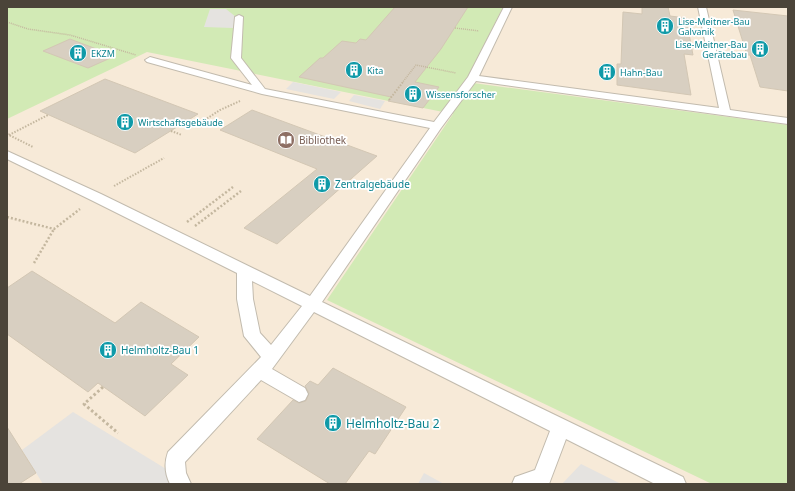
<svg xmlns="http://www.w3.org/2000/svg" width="795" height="491" viewBox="0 0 795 491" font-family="'Noto Sans',sans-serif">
  <rect width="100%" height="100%" fill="#f6f3ec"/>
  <rect fill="#f7ead8" x="7" y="7" width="781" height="477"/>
  <path fill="#d2eab5" d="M7,7H503L466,82L788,125V484H712L327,300L453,114L147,52L7,119Z"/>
  <g fill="#e5e3e0">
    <path d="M210,9H226L236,17L233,28L204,27Z"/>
    <path d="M293,82L341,92L334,99L286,89Z"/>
    <path d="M354,95L385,101L380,109L349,101Z"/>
    <path d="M73,412L171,472L179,484H43L22,450Z"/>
    <path d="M581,464L621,484H562Z"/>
    <path d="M424,473L444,484H418Z"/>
  </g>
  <g fill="#d8cfc1" stroke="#d3c7b4">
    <path d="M395,7H468L441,49L415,82L439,87L423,108L388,101L391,97L299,77L320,58H323L342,41L356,43L360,39L366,40Z"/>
    <path d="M642,7H668L670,16L686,18L693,55L684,54L691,95L617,85V64H621L623,12L642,14Z"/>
    <path d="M733,10L788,16V91L760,87L750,55H747Z"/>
    <path d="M70,39L115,56L88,68L43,51Z"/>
    <path d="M105,79L198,114L135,153L40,111Z"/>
    <path d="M252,110L377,156L277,244L244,228L317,169L220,130Z"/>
    <path d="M32,271L115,323L141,302L199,337L171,364L188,375L145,416L98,383L88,392L7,334V288Z"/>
    <path d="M333,368L406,407L375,454L369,451L345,484H330L257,439L293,400L299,403L306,401L309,393L305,386L310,381L318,385Z"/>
    <path d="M7,427L36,473L19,484H7Z"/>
  </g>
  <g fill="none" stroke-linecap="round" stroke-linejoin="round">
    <defs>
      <path id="lane" d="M504,7H512L479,76L719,108L698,7H706L730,110L788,118V124L476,81L441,128L322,302L683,477L686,484H655L566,439L549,484H512L515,477L535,470L550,431L314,312L272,369L305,388L308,394L305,400L299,402L261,380L185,462L186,473L191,484H170C165,474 164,463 168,452L261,357L244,336L237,299V273L91,200L7,159V151L101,194L310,296L430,128L262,94L147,62L145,60L150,57L252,85L231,58L235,17L239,15L243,17L241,58L265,89L434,122L468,77ZM252,281L302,306L271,345L260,333L253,299Z"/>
    </defs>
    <use href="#lane" stroke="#c2bbae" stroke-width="2"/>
    <g stroke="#c4b79f" stroke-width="1.5" stroke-dasharray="1 1" stroke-linecap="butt">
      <path d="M7,22L28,29L70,35L136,55"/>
      <path d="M455,28L479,31"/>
      <path d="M402,83L416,65L456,73"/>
    </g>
    <g stroke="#c4b79f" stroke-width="2" stroke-dasharray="1.5 1.5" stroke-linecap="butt">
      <path d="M389,100L403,82"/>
      <path d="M197,125L220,110L240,101"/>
      <path d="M171,131L182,135"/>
      <path d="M7,134L33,147"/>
      <path d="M9,135L48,115"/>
      <path d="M114,186L164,158"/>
    </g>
    <g stroke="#c4b79f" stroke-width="2.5" stroke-dasharray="2 2" stroke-linecap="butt">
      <path d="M7,217L54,229L80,209"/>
      <path d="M187,222L233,187"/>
      <path d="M195,226L241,191"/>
      <path d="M34,263L54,229"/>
    </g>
    <path stroke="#c4b79f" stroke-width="3" stroke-dasharray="2.5 2.5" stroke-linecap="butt" d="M103,387L84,404L118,433"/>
    <use href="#lane" fill="#fff" fill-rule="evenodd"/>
  </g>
  <defs>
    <symbol id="building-disc" viewBox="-11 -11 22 22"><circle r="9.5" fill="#0f9aa8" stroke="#fff"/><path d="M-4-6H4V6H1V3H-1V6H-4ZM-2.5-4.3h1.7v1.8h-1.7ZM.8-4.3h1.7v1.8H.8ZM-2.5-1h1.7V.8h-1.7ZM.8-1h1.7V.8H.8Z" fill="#fff"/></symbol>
    <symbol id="library-disc" viewBox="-11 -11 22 22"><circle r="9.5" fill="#8d6e63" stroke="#fff"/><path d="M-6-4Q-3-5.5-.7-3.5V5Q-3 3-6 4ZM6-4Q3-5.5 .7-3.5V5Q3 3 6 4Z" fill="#fff"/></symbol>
  </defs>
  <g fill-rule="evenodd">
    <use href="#building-disc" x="655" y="16" width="20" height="20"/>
    <use href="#building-disc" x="750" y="39" width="20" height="20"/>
    <use href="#building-disc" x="68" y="43" width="20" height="20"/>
    <use href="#building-disc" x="344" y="60" width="20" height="20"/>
    <use href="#building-disc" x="597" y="62" width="20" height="20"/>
    <use href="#building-disc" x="403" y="84" width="20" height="20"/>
    <use href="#building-disc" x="115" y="112" width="20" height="20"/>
    <use href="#library-disc" x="276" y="130" width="20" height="20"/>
    <use href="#building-disc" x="312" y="174" width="20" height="20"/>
    <use href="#building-disc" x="98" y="340" width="20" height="20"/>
    <use href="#building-disc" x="323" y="413" width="20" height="20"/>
  </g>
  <g text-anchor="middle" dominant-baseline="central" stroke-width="3.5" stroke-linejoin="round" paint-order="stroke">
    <g font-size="9" fill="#0d838f" stroke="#fff" text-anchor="start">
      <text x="678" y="21">Lise-Meitner-Bau<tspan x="678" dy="10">Galvanik</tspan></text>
      <text x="747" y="44" text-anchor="end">Lise-Meitner-Bau<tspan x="747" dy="10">Gerätebau</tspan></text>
      <text x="91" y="53">EKZM</text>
      <text x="367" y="70">Kita</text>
      <text x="620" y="72">Hahn-Bau</text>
      <text x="426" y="94">Wissensforscher</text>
      <text x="138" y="122">Wirtschaftsgebäude</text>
    </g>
    <g font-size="10" fill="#785e54" stroke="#fff" text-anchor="start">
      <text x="299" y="140">Bibliothek</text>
    </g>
    <g font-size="10" fill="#0d838f" stroke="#fff" text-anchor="start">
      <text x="335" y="184">Zentralgebäude</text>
      <text x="121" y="350">Helmholtz-Bau 1</text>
    </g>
    <g font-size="12" fill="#0d838f" stroke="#fff" text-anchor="start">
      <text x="346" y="423">Helmholtz-Bau 2</text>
    </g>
  </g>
  <rect width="795" height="491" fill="none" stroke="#4b4439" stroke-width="16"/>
</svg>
